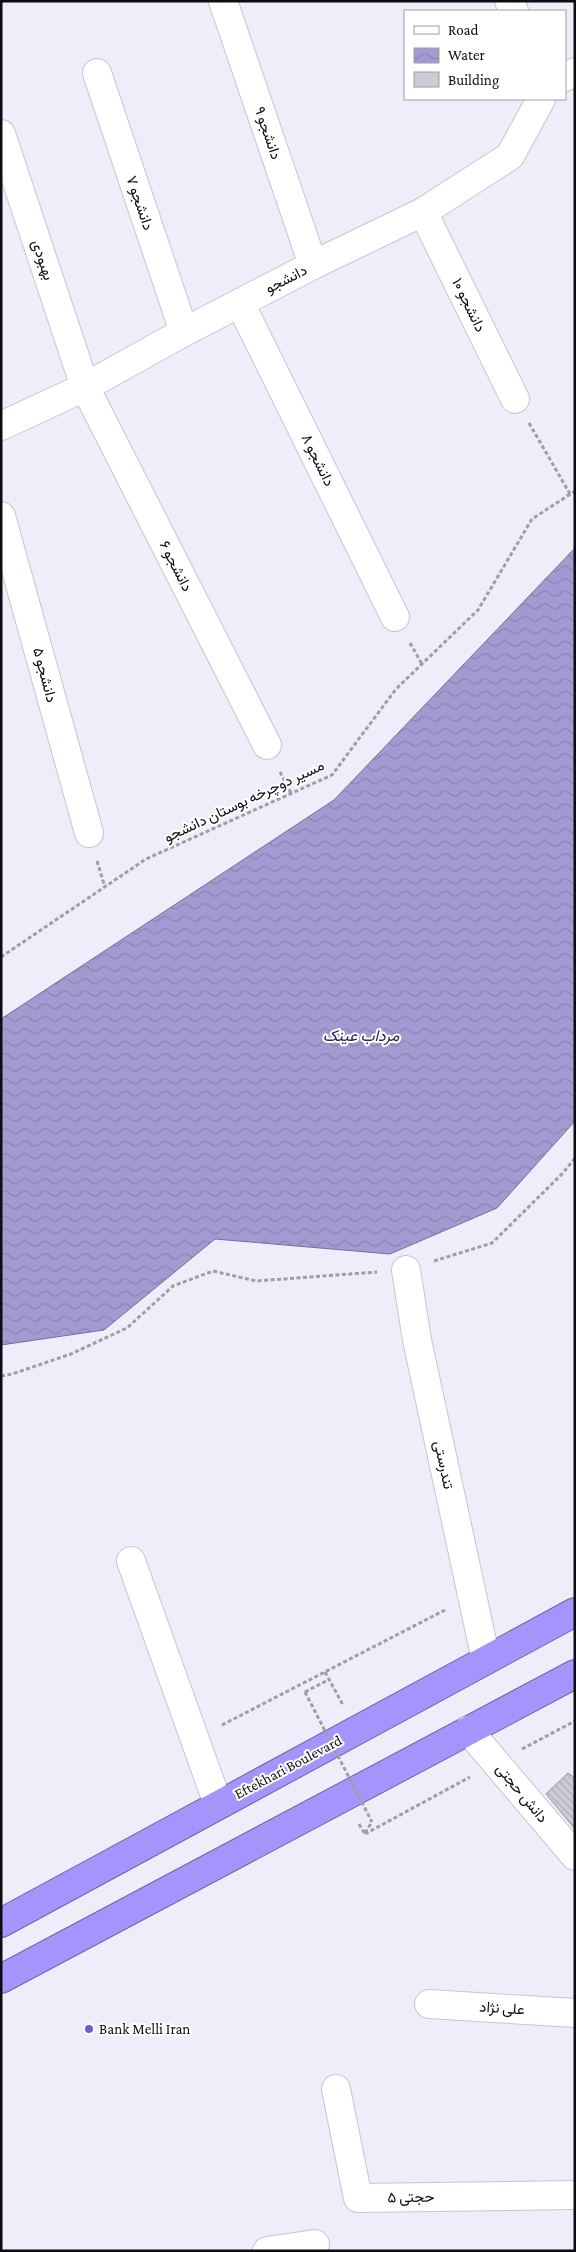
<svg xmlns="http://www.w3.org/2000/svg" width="576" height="2252" viewBox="0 0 576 2252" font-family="'Crimson Pro',Vazirmatn,serif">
  <defs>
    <pattern id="water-waves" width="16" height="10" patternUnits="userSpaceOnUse" patternTransform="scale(1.25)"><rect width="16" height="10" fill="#a29bd2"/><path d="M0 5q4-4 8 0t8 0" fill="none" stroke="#8a84b3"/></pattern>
    <pattern id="building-back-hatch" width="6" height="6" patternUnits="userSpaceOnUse" patternTransform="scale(1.25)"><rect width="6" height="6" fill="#cccbd7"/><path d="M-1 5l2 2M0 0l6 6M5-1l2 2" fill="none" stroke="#aeadb8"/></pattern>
  </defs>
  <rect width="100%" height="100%" fill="#eeedf9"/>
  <path fill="url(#water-waves)" stroke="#757098" d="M575,548V1121L497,1208L390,1254L215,1239L104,1330L1,1345V1019L334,800Z"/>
  <path fill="url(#building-back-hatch)" stroke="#93929d" d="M568,1773L575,1778V1829L546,1794Z"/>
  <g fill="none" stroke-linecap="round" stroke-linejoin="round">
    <defs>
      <g id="minor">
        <path d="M223,1L313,265"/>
        <path d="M509,1L514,11"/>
        <path d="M97,73L184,332"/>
        <path d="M565,77L575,72"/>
        <path d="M1,134L85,387L267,745"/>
        <path d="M423,212L515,399"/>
        <path d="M240,303L395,617"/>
        <path d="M1,426L85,387L184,332L313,265L423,212L510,156L541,99"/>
        <path d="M1,516L89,833"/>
        <path d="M406,1270L417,1340L486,1660"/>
        <path d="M131,1561L218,1804"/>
        <path d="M468,1730L575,1856"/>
        <path d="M429,2004L575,2013"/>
        <path d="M336,2089L358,2198L575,2195"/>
        <path d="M267,2251L315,2244"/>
      </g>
      <g id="highway">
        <path d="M1,1923L575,1612"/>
        <path d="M1,1979L575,1674"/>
      </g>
    </defs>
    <use href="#minor" stroke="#c6c5d0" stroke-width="30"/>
    <use href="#highway" stroke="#7064a9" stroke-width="30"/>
    <g stroke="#9f9ea7" stroke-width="3" stroke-dasharray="4 2.5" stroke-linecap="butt">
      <path d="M529,423L570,494"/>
      <path d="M410,643L422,664"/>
      <path d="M280,772L291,793"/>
      <path d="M97,861L105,887"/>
      <path d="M1,957L146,859L332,775L396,689L478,610L532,519L575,491"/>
      <path d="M434,1261L492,1243L562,1174L575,1158"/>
      <path d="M1,1376L12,1374L71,1354L127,1328L173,1286L213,1271L256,1281L377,1272"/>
      <path d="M325,1672L343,1705"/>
      <path d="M305,1692L328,1680"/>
      <path d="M222,1725L445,1610"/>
      <path d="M522,1749L575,1721"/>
      <path d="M359,1824L365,1834"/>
      <path d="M365,1833L372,1822"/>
      <path d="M365,1834L470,1777"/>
    </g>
    <use href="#minor" stroke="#fff" stroke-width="28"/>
    <use href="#highway" stroke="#a594fb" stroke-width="28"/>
    <path stroke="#9f9ea7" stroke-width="3" stroke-dasharray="4 2.5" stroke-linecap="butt" d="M305,1692L372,1822"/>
  </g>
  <circle fill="#7458d2" stroke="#fff" stroke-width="2" cx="89" cy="2029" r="5"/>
  <g text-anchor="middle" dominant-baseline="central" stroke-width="4" stroke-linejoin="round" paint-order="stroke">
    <g font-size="15" fill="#0d0c10" stroke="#fff">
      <text transform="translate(268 133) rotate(71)">دانشجو ۹</text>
      <text transform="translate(140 203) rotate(71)">دانشجو ۷</text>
      <text transform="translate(43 260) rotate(72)">بهبودی</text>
      <text transform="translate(286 279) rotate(-27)">دانشجو</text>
      <text transform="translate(469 305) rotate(64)">دانشجو ۱۰</text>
      <text transform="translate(318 460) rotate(64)">دانشجو ۸</text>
      <text transform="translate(176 566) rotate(63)">دانشجو ۶</text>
      <text transform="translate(45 675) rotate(75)">دانشجو ۵</text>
      <text transform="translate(244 801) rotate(-25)">مسیر دوچرخه بوستان دانشجو</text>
      <text transform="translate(444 1465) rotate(78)">تندرستی</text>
      <text transform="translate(288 1767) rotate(-28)">Eftekhari Boulevard</text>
      <text transform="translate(522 1793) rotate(50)">دانش حجتی</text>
      <text transform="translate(502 2008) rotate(4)">علی نژاد</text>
      <text transform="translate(411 2197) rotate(-1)">حجتی ۵</text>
    </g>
    <g font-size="15" fill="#0d0c10" stroke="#fff" text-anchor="start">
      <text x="99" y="2029">Bank Melli Iran</text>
    </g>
    <g font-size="16" font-style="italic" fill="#302061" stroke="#fff">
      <text x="361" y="1035">مرداب عینک</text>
    </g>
  </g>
  <rect width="576" height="2252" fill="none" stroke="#0d0c10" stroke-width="5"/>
  <rect x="404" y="10" width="162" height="90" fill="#ffffff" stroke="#9e9e9f"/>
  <rect x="414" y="26" width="25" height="8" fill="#ffffff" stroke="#9e9e9f"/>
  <text x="448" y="35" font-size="15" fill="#0d0c10">Road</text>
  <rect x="414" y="48" width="25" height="15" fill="url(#water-waves)" stroke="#9e9e9f"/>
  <text x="448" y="60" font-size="15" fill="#0d0c10">Water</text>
  <rect x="414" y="72" width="25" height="15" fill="#cccbd7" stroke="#9e9e9f"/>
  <text x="448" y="85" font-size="15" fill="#0d0c10">Building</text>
</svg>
